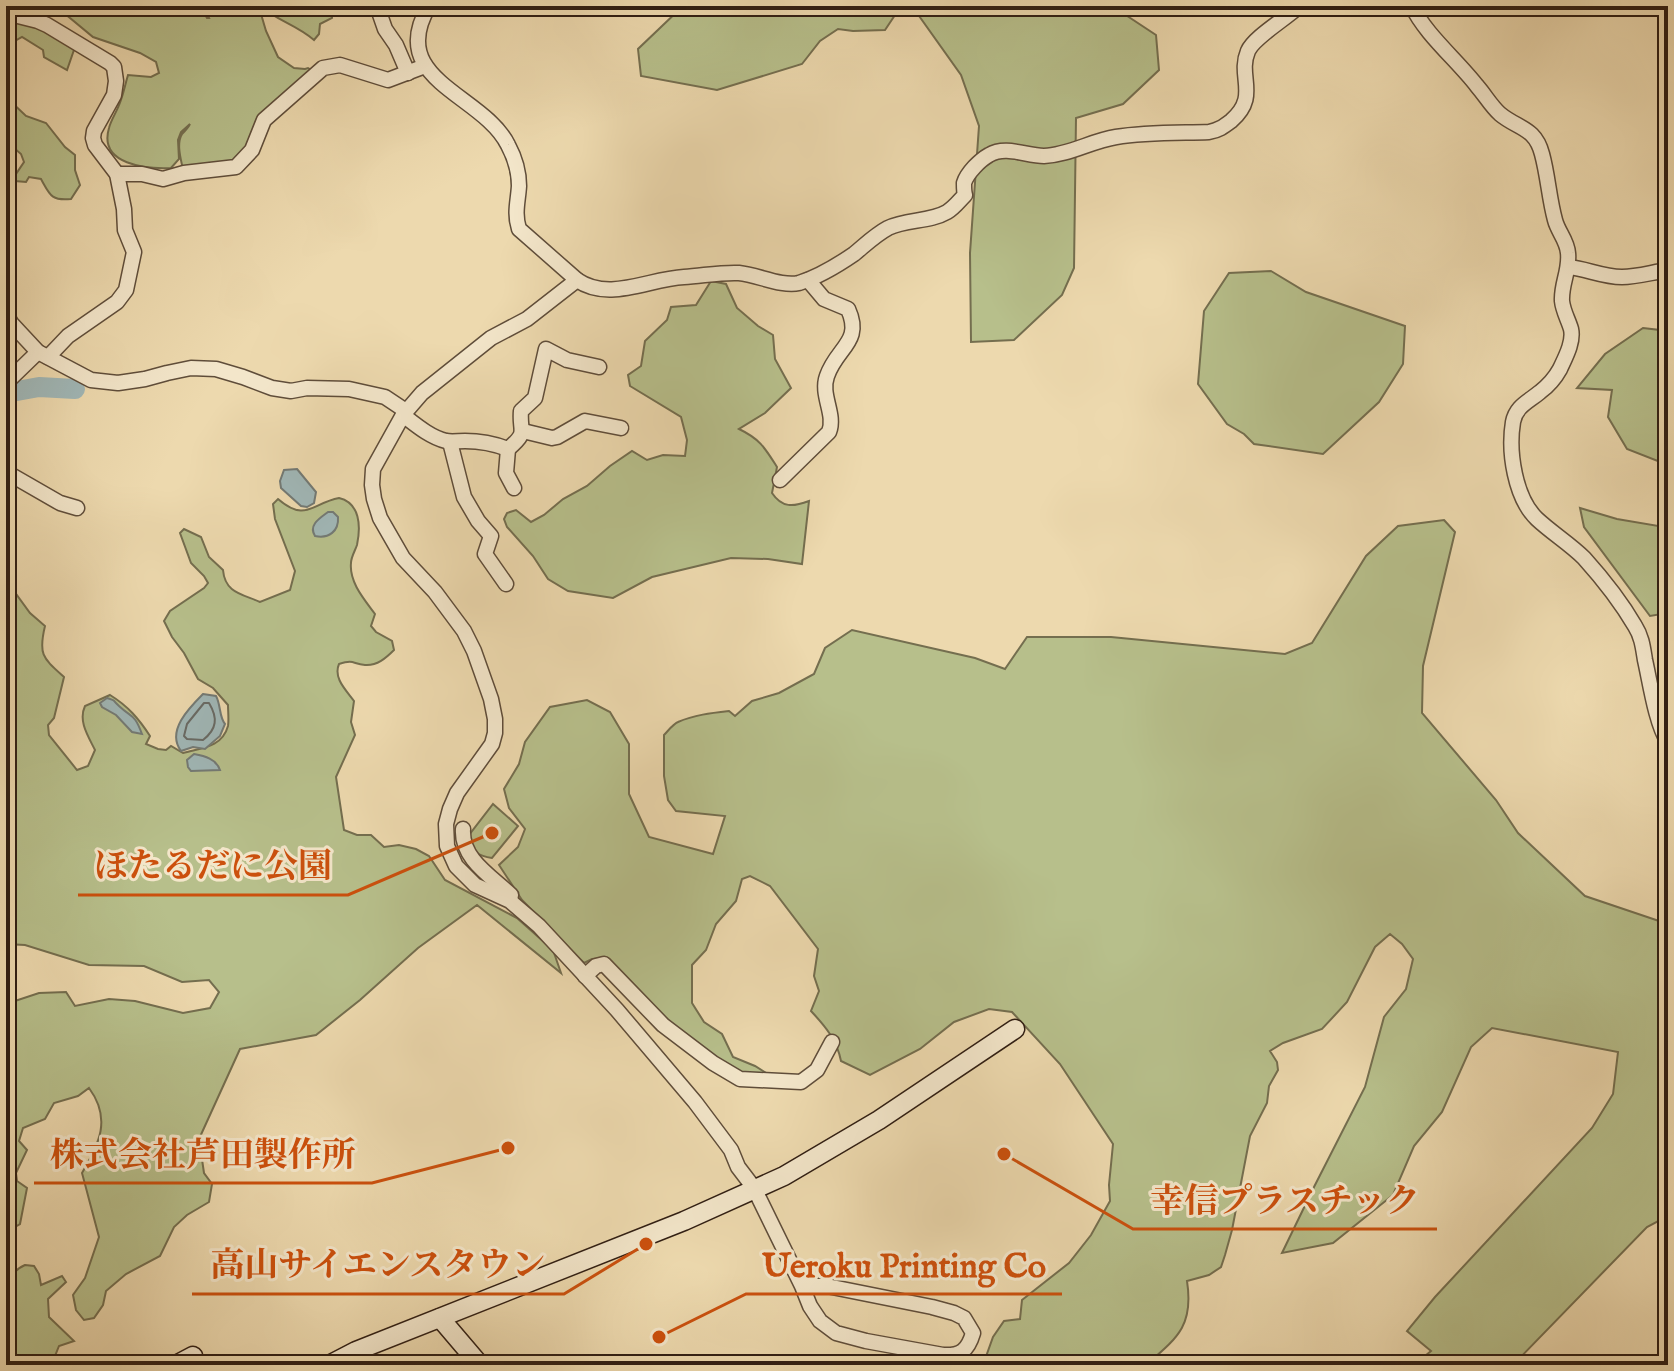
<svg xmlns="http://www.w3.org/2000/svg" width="1674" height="1371" viewBox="0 0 1674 1371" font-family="'IM FELL English','Noto Serif JP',serif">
  <rect width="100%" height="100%" fill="#edd9ae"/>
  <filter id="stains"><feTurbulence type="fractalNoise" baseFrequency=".0025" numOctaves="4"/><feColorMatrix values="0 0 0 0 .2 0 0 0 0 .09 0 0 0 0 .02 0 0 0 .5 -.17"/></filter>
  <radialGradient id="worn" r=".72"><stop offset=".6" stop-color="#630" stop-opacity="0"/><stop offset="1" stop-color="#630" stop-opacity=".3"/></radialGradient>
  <g fill="#b7bf8b" stroke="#746e4f" stroke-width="2">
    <path d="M64,6H200L207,18H209L203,6H252L261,14L266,31L278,57L294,68L305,69L308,68L313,71L235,162L183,170C181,159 176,144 182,134C185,131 188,128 190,124L181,132L178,140L179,159L171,168C147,169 98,165 109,128C111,120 116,113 119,105C123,96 125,85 128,75L151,77L159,73L156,62L140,53L93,37L64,13Z"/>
    <path d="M260,6H332V18L320,24L319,34L314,40C297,25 276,20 260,6Z"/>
    <path d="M683,6H901L885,30L853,31L838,29L820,41L802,64L717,90L641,76L638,49Z"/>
    <path d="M912,6H1112L1156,35L1159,70L1123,104L1076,118L1074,268L1062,295L1014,340L971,342L970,253L979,126L961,75Z"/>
    <path d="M6,19L37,26L75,47L67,70L44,57L43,50L22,37L6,46Z"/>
    <path d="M6,97L26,116L46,123L65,147L75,155V170L80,185L71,199C51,201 50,195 41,179L29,177L26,182L15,181L14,177L24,162L21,154L6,141Z"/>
    <path d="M1271,271L1306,292L1405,326L1403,364L1379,402L1323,454L1254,444L1244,434L1227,424L1198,384L1204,311L1229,273Z"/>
    <path d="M711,281L726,284L737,308L758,326L773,335L775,359L791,388L765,413L739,429C760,439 765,448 777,467L772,493C782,508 793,507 809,501L802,564L768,559L731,558L652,577L613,598L568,591L548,579L533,556L507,527L504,519L507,513L516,510L531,522L544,515L563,499L587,486L610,466L632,451L647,460L663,455L685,456L687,440L681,417L630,386L628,375L641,366L645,341L667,320L671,307L696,305Z"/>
    <path d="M1643,328L1668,331V465L1627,449L1608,417L1612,390L1577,388L1605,354Z"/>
    <path d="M339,498C360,503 361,526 357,545C355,551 351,557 351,563C349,582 364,599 375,614L371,626L376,632L392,641L394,650C386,658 377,666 365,665C352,664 355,659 339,664C333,678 346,690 354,701L351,722L355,735L336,777L344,830L357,835H371L384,847L399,845L416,849L429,856L445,880L517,918L553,950L561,973L477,905L418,948L360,1000L316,1035L240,1049L199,1139L204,1173L212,1184L209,1202L187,1215L174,1227L160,1256L126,1274L106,1291L103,1305L94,1318L84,1320L76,1310L73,1295L85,1278L99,1237L82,1173C99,1144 112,1119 89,1088L78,1096L54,1103L45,1119L23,1128L19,1141L27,1150L16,1173L17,1181L27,1188L20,1224L6,1232V1001H15L39,993L66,992L75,1006L109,999L135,1001L183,1013L210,1008L219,992L209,980L182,982L144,966L89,965L25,945L6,944V589L11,587L30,613L45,626C38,655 43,658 64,677L54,718L48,725L49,735L77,770L88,766L95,750C88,736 78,721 85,706L110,695C128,706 139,719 150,736L146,744L158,749L166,750L171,746L183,753C200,748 222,748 228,726C229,720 228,711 228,705L213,688L198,679L184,653L172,637L164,621L170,611L204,588L208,583L204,576L191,563L180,533L184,529L201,537L209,557L223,570C225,593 242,594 260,602L290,590L295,571L275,519L273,504L278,499C306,523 312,503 339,498Z"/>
    <path d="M1580,508L1617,519L1658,526L1668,508V613L1650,616L1584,527Z"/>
    <path d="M1444,520L1455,532L1423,666L1422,713L1496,800L1518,833L1585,896L1668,924V1216L1647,1227L1513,1365H1414L1431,1351L1407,1331L1435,1297L1592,1128L1613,1094L1618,1052L1492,1028L1471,1047L1442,1112L1414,1146L1393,1195L1333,1243L1282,1253L1314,1187L1365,1087L1384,1017L1406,989L1413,959L1402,944L1390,934L1375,947L1347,1002L1322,1029L1283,1043L1270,1051L1277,1062L1278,1070L1269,1086L1267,1103L1250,1136L1232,1230L1225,1255L1221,1267L1209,1275L1187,1281C1194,1326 1177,1338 1146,1365H983L993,1337L1004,1321L1020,1319L1022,1300L1069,1263L1091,1235L1110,1201L1109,1185L1113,1144L1060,1064L1012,1012L989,1009L954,1022L920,1049L870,1075L841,1061C837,1040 825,1026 811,1011L819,991L814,976L818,949L770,886L750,876L742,879L736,901L716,924L706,950L692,965V1003L704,1022L722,1034L733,1057L755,1066L771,1076L736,1073L666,1022L608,958L592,959L584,963L522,900L499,865L518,847L525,829L509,808L504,789L519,764L525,742L550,707L587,700L610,712L629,744V794L649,837L713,854L725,816L676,811L668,800L664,776V735C668,731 673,724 678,722C694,715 711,713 729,711L735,716L752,701L779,693L814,674L825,648L852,630L975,658L1005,669L1027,637H1111L1285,654L1312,643L1366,556L1398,526Z"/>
    <path d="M493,804L518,826L492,858C479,856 471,851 466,839Z"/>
    <path d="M25,1265L34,1266L39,1274L41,1285L62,1276L66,1282L48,1299L49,1317L74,1341L59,1346L53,1361L55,1365H6V1292L12,1288C11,1275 14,1270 25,1265Z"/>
  </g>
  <g fill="#a0b7b7" stroke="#737a75" stroke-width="2">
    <path d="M297,469L316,492L314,503L307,507L301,506L281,488L280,481L284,470Z"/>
    <path d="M328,512H333L338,517C339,531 329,539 315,536C308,525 320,518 328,512Z"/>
    <path d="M203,694L216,696C221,705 219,717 225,724L220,736L205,749L193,747L181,751C166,731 189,708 203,694Z"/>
    <path d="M107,698C118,702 110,698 119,706C133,719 134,713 142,734L132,732L116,715L102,707L100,703Z"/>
    <path d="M194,754C205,756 216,759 220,770L191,771L188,767L187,760Z"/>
  </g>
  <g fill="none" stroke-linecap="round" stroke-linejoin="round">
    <path stroke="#686a65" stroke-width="2" d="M204,703H209C218,718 217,729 203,740L187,739L184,736L187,724Z"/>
    <path stroke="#a0b7b7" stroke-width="20" d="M6,391L10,388L17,391L39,387L75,389"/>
    <defs>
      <g id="street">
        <path d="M377,6L385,29L396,45L408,73"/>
        <path d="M429,6C385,80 483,94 508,145C515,158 519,171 519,186C518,202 514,213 519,229L577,280L527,319L491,338L422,393L403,415L373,469L372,485L374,499L380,518L403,558L435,592L464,631L474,651L491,699L495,719V733L492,744L457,793L450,809L446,824L447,846L456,866L475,885L510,901L539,926L617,1010L695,1102L731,1150L738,1167L754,1188L802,1286L810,1306L820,1321L836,1333L866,1341L943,1355C961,1356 968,1350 973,1333L964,1318L954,1313L932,1307L827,1286H802"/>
        <path d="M1412,6C1425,34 1458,61 1477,86C1485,95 1491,106 1500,114C1518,129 1535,127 1542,154C1548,176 1549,198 1555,220C1558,232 1567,240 1568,253C1570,270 1561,284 1562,301C1563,311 1568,319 1571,329C1574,342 1565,358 1560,369C1555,378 1548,386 1540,392C1528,402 1516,406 1513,422C1508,452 1515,498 1537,519C1552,533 1570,544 1584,558C1602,578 1621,602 1635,626C1642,637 1643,648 1645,660C1650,682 1656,724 1668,742"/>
        <path d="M6,13L38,21L47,25L110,63L114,67L116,81L114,95L94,131L93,138L95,145L117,174L124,209L125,230L134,252L126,290L117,302L68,336L48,357"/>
        <path d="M117,174H142L163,179L184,173L236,167L252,150L264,120L323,68L340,65L388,80L425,66"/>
        <path d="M1569,267C1587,269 1603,277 1622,277C1637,277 1653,272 1668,270"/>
        <path d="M577,280C609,302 648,279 684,277C702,276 721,272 739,273C758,275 782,287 799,283C818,277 838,265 854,254C865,245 875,235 888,228C906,219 930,222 947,212C954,208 959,201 965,195C964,192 964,185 964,183C967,173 980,160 989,155C1006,145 1026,156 1044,156C1069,155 1091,141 1116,137C1146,132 1179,133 1209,132C1219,130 1223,127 1231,121C1260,96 1237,77 1248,51C1254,37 1287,18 1299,6"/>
        <path d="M6,314L11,323L38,352L91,380L118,383L145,379L167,373L191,368L216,369L243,377L272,388L291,391L307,388L349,389L385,397L406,411"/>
        <path d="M6,383L38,352"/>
        <path d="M403,415C416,425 430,437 446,441C452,442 458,441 465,441C479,441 495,444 508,449C529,431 519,433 521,411L535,398L546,349L567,360L599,367"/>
        <path d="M523,431L552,438L557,437L585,421L621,428"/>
        <path d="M450,442L464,497L478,521L491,536L485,554L506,584"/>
        <path d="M508,449L506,473L514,488"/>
        <path d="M6,474L13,476L60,503L77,508"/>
        <path d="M780,480L829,432C836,414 820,395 827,376C837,347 863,342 848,309L824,299L808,280"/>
        <path d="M463,829C461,859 491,876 511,895L510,900"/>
        <path d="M585,976L596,966L604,964L663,1025L713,1063L740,1079L801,1082L817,1070L832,1042"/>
      </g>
      <g id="secondary">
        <path d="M440,1318L480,1365"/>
        <path d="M176,1365L193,1356"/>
        <path d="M329,1365L356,1351L684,1221L784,1176L879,1120L1015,1029"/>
      </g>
    </defs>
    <use href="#street" stroke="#5f4d3a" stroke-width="17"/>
    <use href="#secondary" stroke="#301e13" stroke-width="21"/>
    <use href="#street" stroke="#f3e6ca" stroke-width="14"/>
    <use href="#secondary" stroke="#f3e6ca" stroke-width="18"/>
  </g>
  <path fill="none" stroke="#cc500d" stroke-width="3" d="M492 833L348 895H78M508 1148L372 1183H34M1004 1154L1133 1229H1437M646 1244L564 1294H192M659 1337L746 1294H1062"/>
  <g fill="#cc500d" stroke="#f3e6ca" stroke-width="3">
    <circle cx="492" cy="833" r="8"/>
    <circle cx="508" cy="1148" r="8"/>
    <circle cx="1004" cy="1154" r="8"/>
    <circle cx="646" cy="1244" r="8"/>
    <circle cx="659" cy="1337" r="8"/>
  </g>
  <g font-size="34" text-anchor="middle" font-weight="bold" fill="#cc500d" stroke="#f3e6ca" stroke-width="6" stroke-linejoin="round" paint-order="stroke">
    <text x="213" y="877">ほたるだに公園</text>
    <text x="203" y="1166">株式会社芦田製作所</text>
    <text x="1285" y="1212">幸信プラスチック</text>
    <text x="378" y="1276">高山サイエンスタウン</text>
    <text x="904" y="1277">Ueroku Printing Co</text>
  </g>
  <rect width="1674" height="1371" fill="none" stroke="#edd9ae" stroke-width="32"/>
  <rect x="8" y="8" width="1658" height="1355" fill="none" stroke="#301e13" stroke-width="4"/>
  <rect x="16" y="16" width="1642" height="1339" fill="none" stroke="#301e13" stroke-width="2"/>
  <rect width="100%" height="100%" filter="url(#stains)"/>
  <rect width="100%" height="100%" fill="url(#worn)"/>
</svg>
